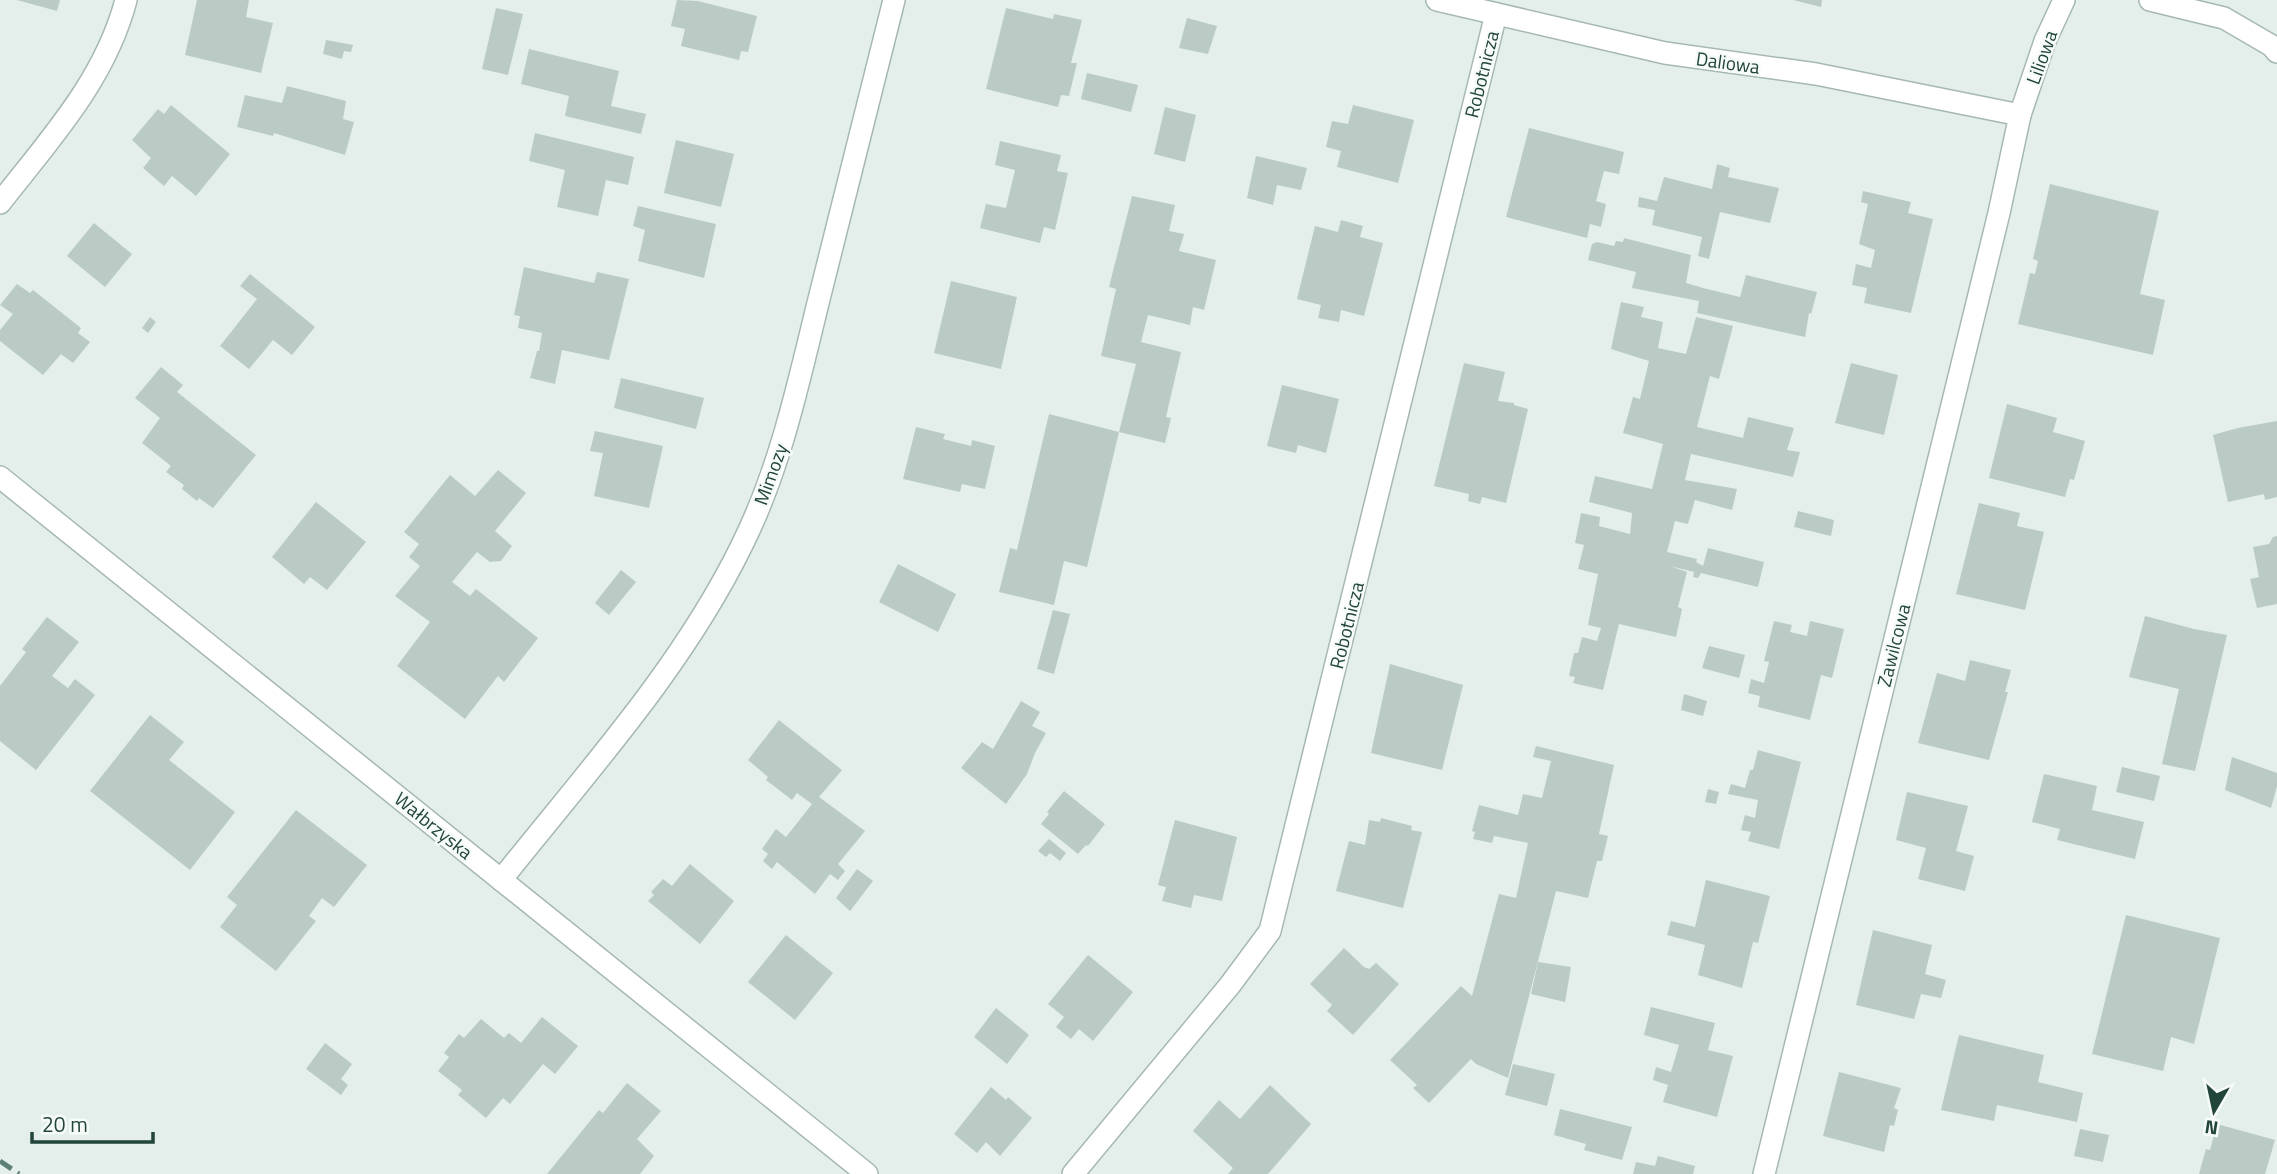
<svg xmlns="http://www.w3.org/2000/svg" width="2277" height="1174" viewBox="0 0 2277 1174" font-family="'Titillium Web',sans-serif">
  <rect width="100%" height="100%" fill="#e4efeb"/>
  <g fill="#b9cbc4">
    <path d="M17,0H60L57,11Z"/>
    <path d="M197,0H249L246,17L273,23L261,73L185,55Z"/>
    <path d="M677,0L698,1L757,16L748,52L741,51L739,60L681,46L685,29L671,26Z"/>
    <path d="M1793,0H1822L1821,7Z"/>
    <path d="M496,8L523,14L508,75L482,69Z"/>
    <path d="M1006,8L1053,19L1054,14L1082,20L1071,63H1077L1069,96L1061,95L1058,107L986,89Z"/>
    <path d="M1187,18L1217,26L1208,54L1179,48Z"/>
    <path d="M326,40L353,45L351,52L344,51L342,59L323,54Z"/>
    <path d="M529,49L619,71L611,106L646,114L641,134L565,116L569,96L521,84Z"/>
    <path d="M1087,73L1138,85L1131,112L1081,99Z"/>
    <path d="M287,86L346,101L343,119L354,122L345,155L274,133L273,136L237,127L245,95L282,103Z"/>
    <path d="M171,105L230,154L196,196L172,176L164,186L143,168L151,158L132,140L158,109L164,114Z"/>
    <path d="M1353,105L1414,120L1398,183L1337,167L1341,151L1326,147L1332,121L1348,124Z"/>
    <path d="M1165,107L1196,115L1185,162L1154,154Z"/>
    <path d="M1529,128L1624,152L1619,174L1604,171L1596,201L1606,204L1601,227L1590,224L1587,238L1506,217Z"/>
    <path d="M535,133L634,157L628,185L606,180L598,216L557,207L565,170L529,161Z"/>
    <path d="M676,140L734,154L721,207L664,193Z"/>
    <path d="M1000,141L1061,155L1057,171L1068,173L1055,230L1044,227L1040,243L980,228L986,204L1006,208L1015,170L995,165Z"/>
    <path d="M1256,156L1307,168L1301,190L1277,185L1273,205L1247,198Z"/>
    <path d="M1717,164L1730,168L1728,177L1779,188L1770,223L1720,212L1709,259L1698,256L1702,237L1652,225L1655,210L1638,207L1639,197L1657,201L1664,177L1712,189Z"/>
    <path d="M2050,184L2159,211L2140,294L2165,300L2153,355L2018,324L2030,273L2035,274L2038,261L2033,259Z"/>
    <path d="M1863,191L1911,202L1908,213L1933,219L1911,313L1864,303L1867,288L1852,285L1856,264L1871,268L1875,250L1859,244L1868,204L1861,202Z"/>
    <path d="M1132,196L1175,205L1169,231L1184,234L1179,251L1216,260L1204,310L1193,307L1190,325L1148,315L1141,342L1181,352L1166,417L1171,418L1165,443L1119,432L1136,364L1101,356L1116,289L1109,287Z"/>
    <path d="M638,206L716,224L704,278L638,261L645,230L633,226Z"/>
    <path d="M1341,220L1363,226L1360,237L1383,243L1364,316L1341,310L1339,322L1318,318L1321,305L1297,299L1315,226L1338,232Z"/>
    <path d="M94,223L132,254L105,287L67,256Z"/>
    <path d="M1624,238L1691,255L1686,283L1703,288L1740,297L1746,275L1817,292L1811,314L1809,313L1805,337L1697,313L1699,301L1632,288L1636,272L1588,260L1592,244L1597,242L1614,246L1616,241L1623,242Z"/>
    <path d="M524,267L594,283L597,272L629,279L609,360L562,350L555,384L530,378L537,351H539L542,333L518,328L520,316L514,315Z"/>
    <path d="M250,274L315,327L292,355L273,340L249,369L220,346L257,299L240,286Z"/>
    <path d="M951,281L1017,297L1001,369L934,353Z"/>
    <path d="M17,284L30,293L33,290L81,328L78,333L90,342L73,363L61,354L43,375L0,341V330L13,314L0,305Z"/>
    <path d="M1621,302L1644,307L1641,317L1663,322L1658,348L1686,354L1696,317L1733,326L1719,379L1710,376L1697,427L1743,438L1748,417L1794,428L1787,450L1800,452L1793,477L1691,454L1685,480L1737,489L1732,510L1695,500L1688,524L1675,521L1667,552L1697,559L1696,562L1703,566L1708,548L1764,562L1758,587L1701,573L1698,578L1693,577L1694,572L1670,566L1687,572L1678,607L1682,609L1676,637L1619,624L1603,690L1573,683L1575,677L1569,676L1574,653H1578L1582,637L1597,641L1601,628L1588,625L1598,574L1578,569L1584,545L1575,543L1581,513L1600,517L1599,526L1630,534L1632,513L1589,502L1595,476L1652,489L1663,444L1623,433L1633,397L1640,399L1649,361L1611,349Z"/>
    <path d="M150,317L156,322L148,333L142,328Z"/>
    <path d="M1464,363L1505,372L1498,401L1514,403V405L1528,409L1506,503L1482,497L1480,504L1468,501L1469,494L1434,486Z"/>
    <path d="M1851,363L1898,375L1884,435L1835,423Z"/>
    <path d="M161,367L183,385L177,392L256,455L213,508L199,498L197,501L182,489L184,485L166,472L171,466L142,443L160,418L135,398Z"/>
    <path d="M621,378L704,398L696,429L614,408Z"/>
    <path d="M1282,385L1339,399L1326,453L1298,445L1296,453L1267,446Z"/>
    <path d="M2007,404L2057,418L2053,432L2085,441L2074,480L2070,479L2065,497L1989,478Z"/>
    <path d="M1049,414L1119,432L1087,567L1064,561L1054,605L999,592L1010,548L1017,550Z"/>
    <path d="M2277,421V497L2265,500L2264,494L2228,502L2213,435L2238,428Z"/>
    <path d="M916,427L945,434L943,439L971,446L972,440L995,446L985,489L962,484L960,492L903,479Z"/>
    <path d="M595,431L663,446L649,508L594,496L603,453L590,451Z"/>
    <path d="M498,470L526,493L495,531L512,546L501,561L490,562L477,552L452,582L470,596L476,589L538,638L504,682L498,676L465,719L397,666L430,622L395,596L420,566L409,557L419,544L404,532L450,475L475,496Z"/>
    <path d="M316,502L366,542L327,590L310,577L304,584L272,557Z"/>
    <path d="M1979,503L2020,513L2017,526L2044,532L2025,610L1956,594Z"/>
    <path d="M1798,511L1834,520L1831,536L1794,527Z"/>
    <path d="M2277,536V604L2257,608L2250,579L2259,577L2253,547L2269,544L2273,537Z"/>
    <path d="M898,564L956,594L938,632L879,602Z"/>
    <path d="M621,570L636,582L609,615L595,603Z"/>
    <path d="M1053,610L1070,614L1054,674L1037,669Z"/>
    <path d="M2145,616L2194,629L2227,635L2195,771L2162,764L2179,689L2129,677Z"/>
    <path d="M47,617L79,642L52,676L68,688L75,679L95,695L36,770L0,741V686L26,652L22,649Z"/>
    <path d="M1774,621L1792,625L1790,632L1807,636L1810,621L1844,629L1832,678L1821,675L1810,720L1758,707L1760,696L1748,693L1751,679L1764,683L1769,662L1764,661Z"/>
    <path d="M1709,646L1745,655L1739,678L1702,668Z"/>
    <path d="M1970,660L2011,670L2005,692H2008L1989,760L1918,743L1937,673L1965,681Z"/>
    <path d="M1390,664L1463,685L1442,770L1371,753Z"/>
    <path d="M1684,694L1707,701L1703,716L1681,710Z"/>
    <path d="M1021,701L1040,712L1032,726L1046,733L1035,753L1027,774L1006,804L961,768L982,742L993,749Z"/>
    <path d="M150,715L184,742L169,760L235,812L190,870L90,791Z"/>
    <path d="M779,720L842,770L819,797L865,831L838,864L845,871L838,880L830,874L815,894L777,862L772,869L763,861L768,854L762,849L776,829L786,837L812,804L797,793L792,800L766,780L768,777L748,760Z"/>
    <path d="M1536,746L1614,765L1599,834L1608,836L1602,861H1597L1588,898L1556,891L1508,1078L1476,1064L1471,1059L1429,1103L1413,1088L1417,1085L1390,1060L1461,986L1472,996L1499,894L1516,898L1528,843L1494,836L1492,843L1473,839L1475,832L1472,831L1479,805L1518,815L1523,794L1542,798L1551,761L1533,757Z"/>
    <path d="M1758,750L1801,762L1779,849L1748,841L1751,832L1741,830L1745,815L1755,818L1758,800L1728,794L1731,784L1745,788L1750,770H1753Z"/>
    <path d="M2232,757L2277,773V786L2271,808L2225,790Z"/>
    <path d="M2122,767L2160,776L2154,801L2116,792Z"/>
    <path d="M2044,774L2097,786L2092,810L2144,822L2135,859L2057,840L2060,829L2032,822Z"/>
    <path d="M1708,789L1719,792L1716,804L1705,802Z"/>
    <path d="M1064,791L1105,824L1088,846L1086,845L1078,854L1041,824L1049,814L1047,812Z"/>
    <path d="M1907,792L1968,806L1956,851L1974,856L1965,891L1918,879L1926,848L1896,840Z"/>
    <path d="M296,810L367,865L334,907L322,898L309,916L316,921L276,971L220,927L237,905L227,897Z"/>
    <path d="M1381,818L1412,826L1411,830L1422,832L1403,908L1336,891L1349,841L1365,845L1369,820L1380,822Z"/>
    <path d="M1175,820L1237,837L1222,901L1194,895L1191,908L1162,901L1166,887L1158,885Z"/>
    <path d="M1049,839L1066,853L1060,861L1050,853L1046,857L1038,851Z"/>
    <path d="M690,864L734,901L700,944L648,901L654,895L651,892L663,879L672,886Z"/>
    <path d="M857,869L873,881L850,911L836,898Z"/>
    <path d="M1706,880L1770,896L1758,943L1753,942L1742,988L1698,975L1705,945L1667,935L1671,921L1695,927Z"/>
    <path d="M2126,915L2220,938L2194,1044L2171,1037L2163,1071L2092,1054Z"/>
    <path d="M1873,930L1932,945L1925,974L1946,980L1941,998L1921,994L1914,1019L1856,1005Z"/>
    <path d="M786,935L833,973L795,1020L748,982Z"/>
    <path d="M1344,948L1364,967L1369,969L1376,963L1399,984L1353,1035L1327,1011L1332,1005L1310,984Z"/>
    <path d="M1088,955L1133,992L1093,1041L1079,1029L1071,1039L1056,1027L1064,1017L1048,1004Z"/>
    <path d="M1538,962L1571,967L1565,1002L1531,994Z"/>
    <path d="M1651,1007L1715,1023L1708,1050L1733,1056L1717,1117L1663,1102L1668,1085L1653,1080L1656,1067L1671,1072L1679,1045L1644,1035Z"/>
    <path d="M996,1008L1029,1035L1007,1064L974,1037Z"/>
    <path d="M542,1017L578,1046L555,1074L543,1064L510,1104L503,1098L486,1118L458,1095L462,1090L438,1071L449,1057L444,1053L459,1034L464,1038L481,1019L504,1038L509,1033L521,1043Z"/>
    <path d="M1959,1035L2044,1055L2038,1082L2083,1093L2077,1122L1997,1105L1994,1121L1941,1110Z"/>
    <path d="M325,1043L352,1064L341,1079L348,1085L341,1095L306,1069Z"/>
    <path d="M1513,1064L1555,1074L1547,1106L1505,1095Z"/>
    <path d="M1839,1072L1901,1088L1894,1108L1898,1110L1894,1126L1890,1125L1884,1152L1823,1136Z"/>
    <path d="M627,1083L661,1111L637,1139L654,1156L640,1174H547L599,1110L603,1113Z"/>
    <path d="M1270,1085L1311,1124L1268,1174H1228L1233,1168L1193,1131L1219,1100L1240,1119Z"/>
    <path d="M991,1087L1006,1100L1008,1097L1032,1118L1000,1156L986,1142L977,1153L954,1134Z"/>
    <path d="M1560,1109L1632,1127L1622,1160L1584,1150L1586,1144L1554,1135Z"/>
    <path d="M2217,1124L2275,1140L2265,1174H2199L2206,1149L2210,1150Z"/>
    <path d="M2080,1129L2109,1135L2103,1162L2074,1156Z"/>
    <path d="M1658,1156L1695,1166L1693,1174H1633L1636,1162L1655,1166Z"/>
  </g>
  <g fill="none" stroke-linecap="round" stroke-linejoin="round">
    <defs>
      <g id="street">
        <path d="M1437,0L1665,53L1816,74L2020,115"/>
        <path d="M2150,0L2224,18L2272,46L2277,52"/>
        <path d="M0,203C50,139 105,80 126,0"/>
        <path d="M0,477L867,1174"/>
        <path d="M501,880C586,773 682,668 742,545C780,469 798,385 818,303C844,202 869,101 894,0"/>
        <path d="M1073,1174L1230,985L1270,931L1496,14"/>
        <path d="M1764,1174L1999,213L2020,115L2045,41L2064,0"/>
      </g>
    </defs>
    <use href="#street" stroke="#a6b8b3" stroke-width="24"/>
    <use href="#street" stroke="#fff" stroke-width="21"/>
    <path stroke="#5c7f76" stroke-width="5" stroke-dasharray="14 7" stroke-linecap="butt" d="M0,1161L19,1174"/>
  </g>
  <g text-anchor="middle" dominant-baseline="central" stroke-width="5" stroke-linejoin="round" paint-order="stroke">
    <g font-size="19" fill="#21443b" stroke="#f6fbf8">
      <text transform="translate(2041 57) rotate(-70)">Liliowa</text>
      <text transform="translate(1728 62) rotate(8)">Daliowa</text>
      <text transform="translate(1481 74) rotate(-76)">Robotnicza</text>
      <text transform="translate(770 474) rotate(-70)">Mimozy</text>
      <text transform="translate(1346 625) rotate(-76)">Robotnicza</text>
      <text transform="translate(1893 645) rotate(-76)">Zawilcowa</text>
      <text transform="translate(434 825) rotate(39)">Wałbrzyska</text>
    </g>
  </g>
  <g transform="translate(2214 1111) rotate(189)" stroke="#f6fbf8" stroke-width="5" paint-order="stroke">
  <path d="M0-5L12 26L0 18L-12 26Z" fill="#21443b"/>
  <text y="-10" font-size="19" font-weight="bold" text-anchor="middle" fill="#21443b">N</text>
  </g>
  <path d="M32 1132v10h121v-10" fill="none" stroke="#21443b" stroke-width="3.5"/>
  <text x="42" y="1132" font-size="21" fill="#21443b" stroke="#f6fbf8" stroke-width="5" paint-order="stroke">20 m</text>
</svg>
